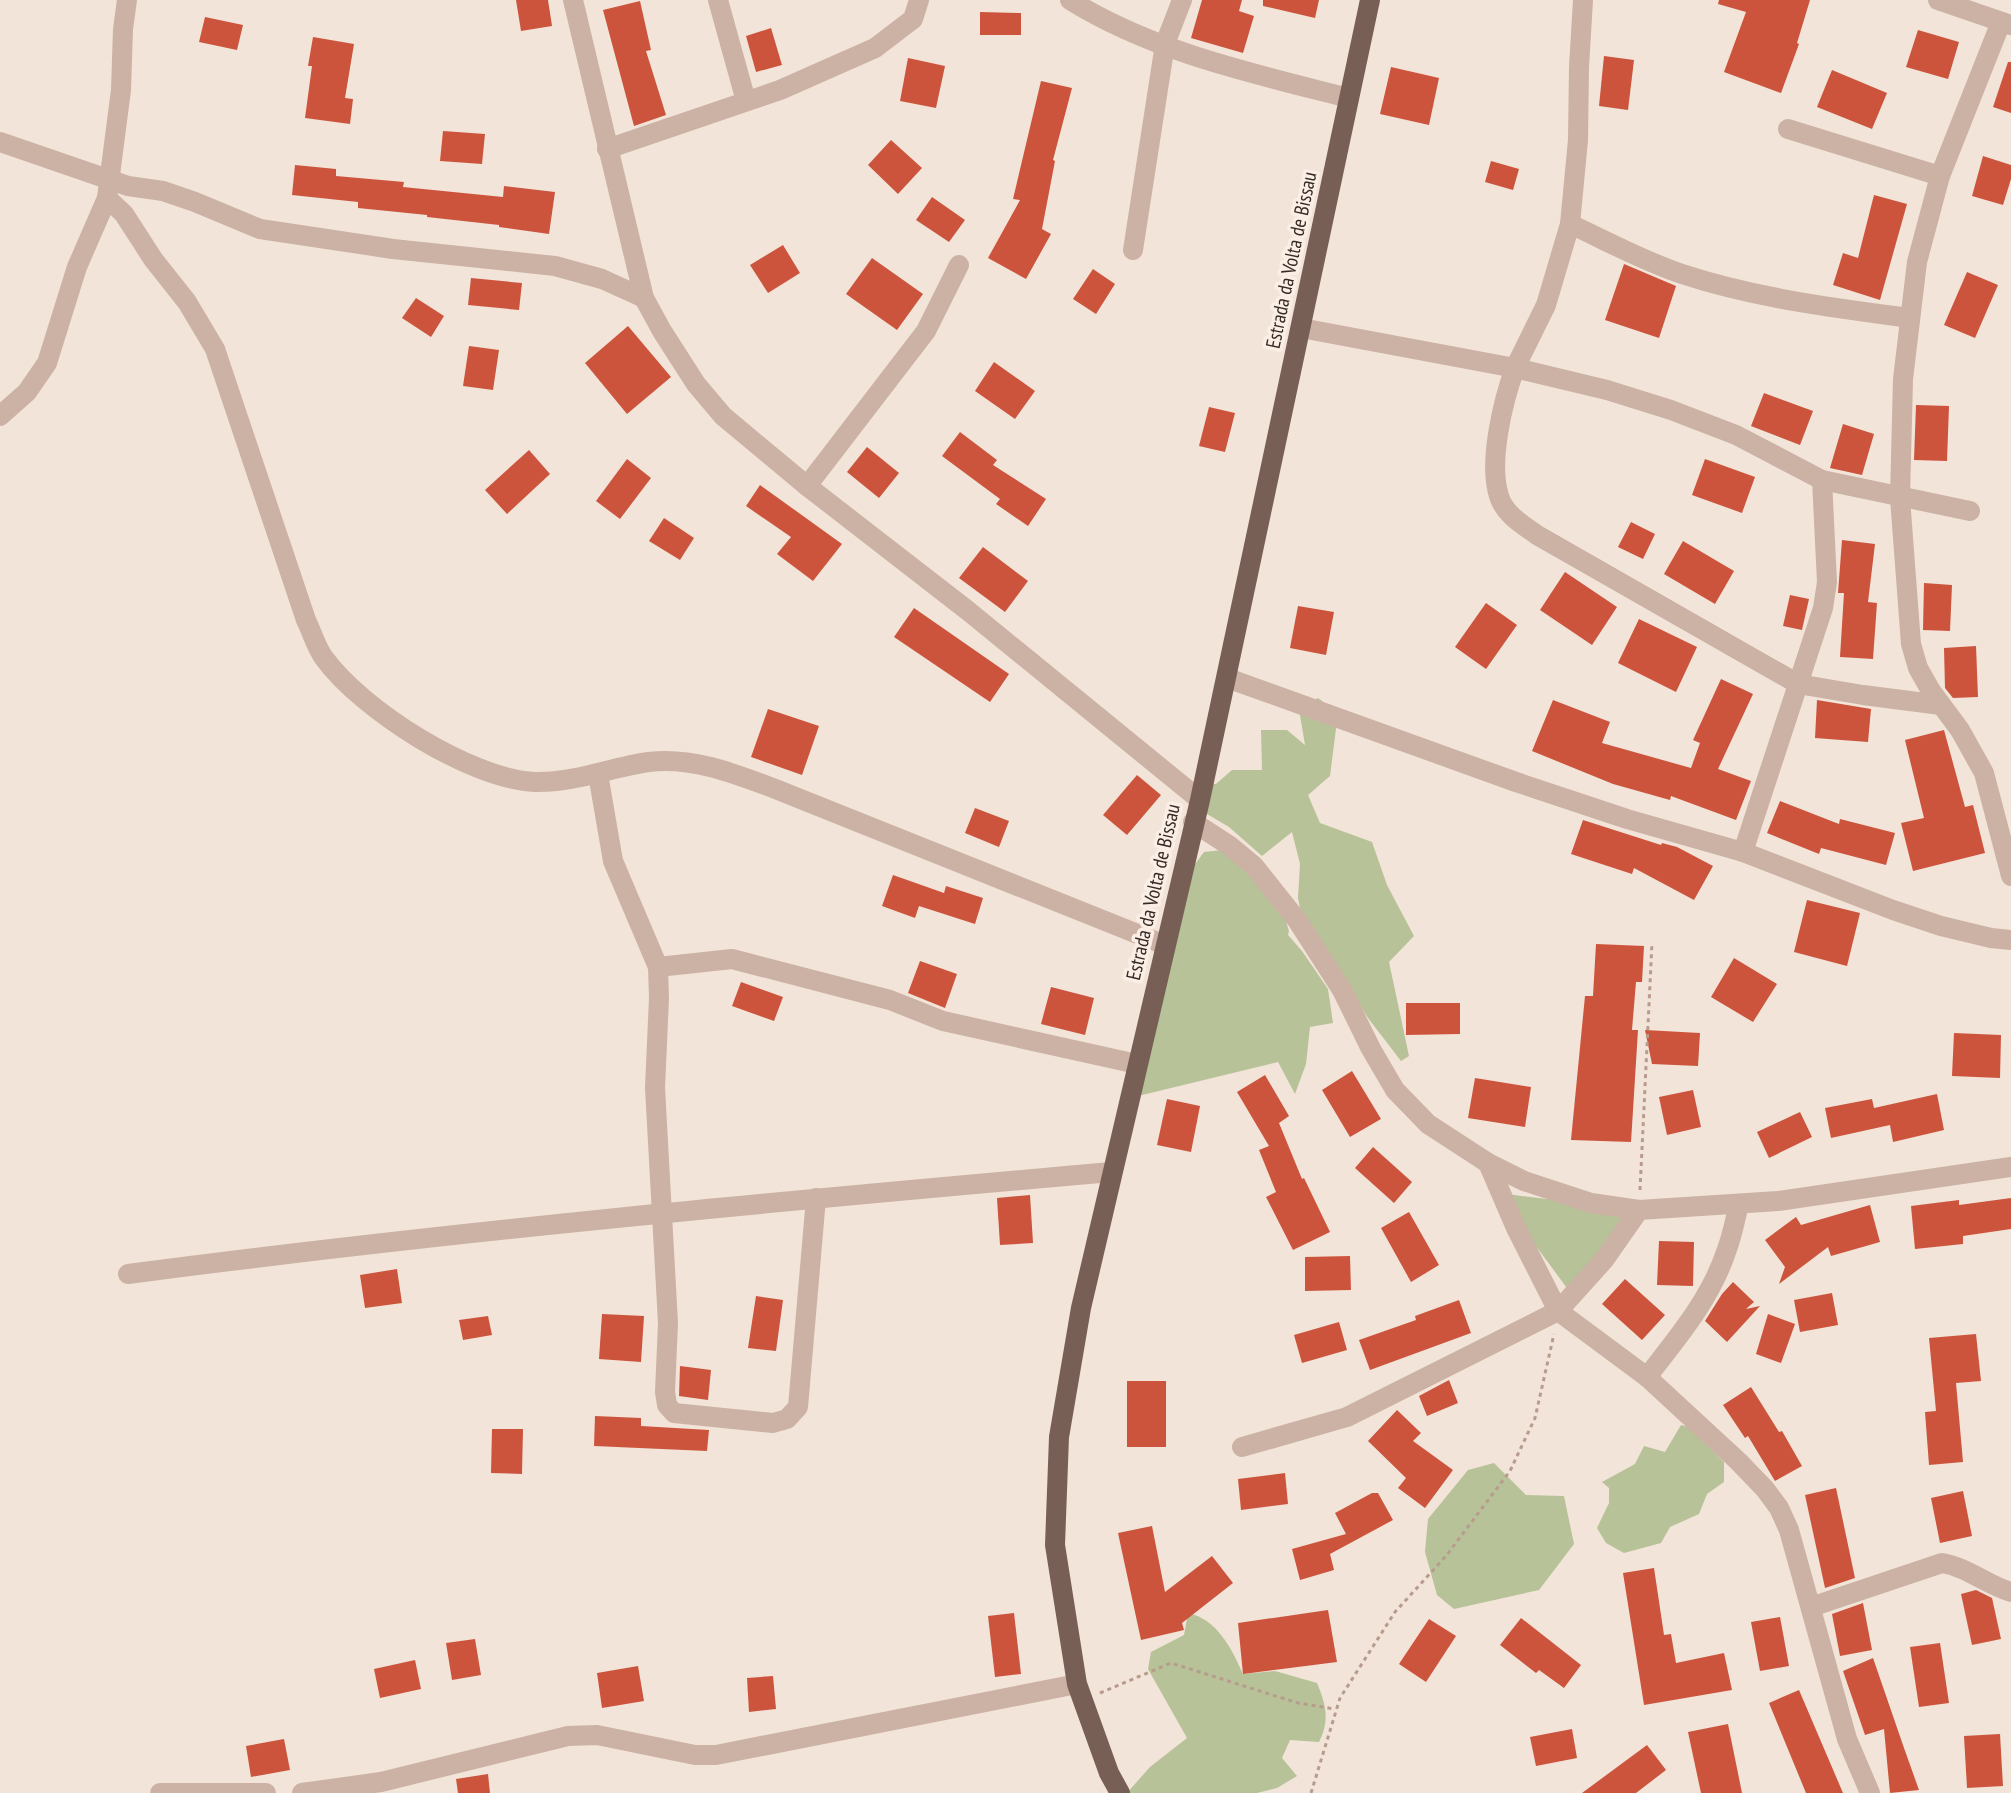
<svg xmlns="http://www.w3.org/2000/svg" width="2011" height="1793" viewBox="0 0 2011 1793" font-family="'PT Sans Narrow',sans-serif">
  <rect width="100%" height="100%" fill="#f2e4d8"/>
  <g fill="#b7c298">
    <path d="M1318,698L1338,713L1330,776L1308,795L1320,823L1372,842L1387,885L1414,936L1389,962L1409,1056L1401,1061L1368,1018L1301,914L1298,898L1300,864L1292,832L1262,856L1229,827L1207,814L1202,805L1207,784H1216L1232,770H1262L1261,730H1287L1305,745L1299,709Z"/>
    <path d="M1222,850L1240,859L1281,906L1289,931L1288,935L1302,951L1328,989L1333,1023L1310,1027L1306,1064L1295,1094L1278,1062L1138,1096L1193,867L1204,852Z"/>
    <path d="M1506,1194L1630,1209L1575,1299L1516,1219Z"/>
    <path d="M1681,1425L1689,1427L1724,1462V1482L1707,1494L1699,1514L1670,1527L1661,1543L1624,1553L1606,1543L1597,1528L1609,1503V1488L1602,1482L1635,1464L1644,1446L1665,1452Z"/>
    <path d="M1494,1463L1526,1495L1564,1496L1574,1544L1539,1590L1454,1609L1437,1595L1425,1552L1428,1519L1468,1470Z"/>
    <path d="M1188,1613C1217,1619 1232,1649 1243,1674L1275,1671L1317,1683C1326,1705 1330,1720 1319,1742L1290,1740L1282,1758L1297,1776L1277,1788L1257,1793H1127L1150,1767L1187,1738L1148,1669L1151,1652L1184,1635Z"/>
  </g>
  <g fill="#cc543d">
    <path d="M516,0H548L552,26L521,31Z"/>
    <path d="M1202,0H1242L1239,11L1254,16L1243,53L1191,38Z"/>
    <path d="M1263,0H1319L1315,18L1263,6Z"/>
    <path d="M1719,0H1810L1797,43L1799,44L1781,93L1724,72L1746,12L1718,4Z"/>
    <path d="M640,1L651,50L646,51L666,115L634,126L603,10Z"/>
    <path d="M980,12L1021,13V35H980Z"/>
    <path d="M205,17L243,25L237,50L199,42Z"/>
    <path d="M771,28L782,65L756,72L746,36Z"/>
    <path d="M1918,30L1959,42L1948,79L1906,67Z"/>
    <path d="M313,37L354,44L345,98L353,99L350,124L305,118L312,66H308Z"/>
    <path d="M1604,56L1634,60L1628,110L1599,106Z"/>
    <path d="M908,58L945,66L936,108L900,101Z"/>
    <path d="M2008,62H2011V113L1993,107Z"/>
    <path d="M1391,67L1439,78L1429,125L1380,114Z"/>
    <path d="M1832,70L1887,93L1872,129L1817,107Z"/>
    <path d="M1041,81L1072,88L1053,160L1055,161L1042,229L1051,234L1026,279L988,258L1020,200L1013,199Z"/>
    <path d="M443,131L485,134L482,164L440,161Z"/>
    <path d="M891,140L922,168L898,194L868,165Z"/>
    <path d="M1983,156L2011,165V179L2003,205L1972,196Z"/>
    <path d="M1491,161L1519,169L1513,190L1485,182Z"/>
    <path d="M295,165L336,169V176L404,182L403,187L503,197L504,186L555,192L549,234L499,227V225L427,217V215L358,208V202L292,195Z"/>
    <path d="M1874,195L1907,204L1880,300L1833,285L1843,253L1858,258Z"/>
    <path d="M932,197L965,220L949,242L916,220Z"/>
    <path d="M783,245L800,273L768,293L750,265Z"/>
    <path d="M872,258L923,294L897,330L846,294Z"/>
    <path d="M1624,264L1676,286L1659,338L1605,320Z"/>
    <path d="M1093,269L1115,284L1096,314L1073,299Z"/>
    <path d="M1967,272L1998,285L1975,338L1944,325Z"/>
    <path d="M471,278L522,283L519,310L468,305Z"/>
    <path d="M416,298L444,316L431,337L402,318Z"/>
    <path d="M628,326L671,377L627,414L585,363Z"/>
    <path d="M469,346L499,350L493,390L463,386Z"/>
    <path d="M994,362L1035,391L1015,419L975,391Z"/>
    <path d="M1764,393L1813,411L1800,445L1751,426Z"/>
    <path d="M1916,405L1949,406L1947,461L1914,460Z"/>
    <path d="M1209,407L1235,413L1225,452L1199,446Z"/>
    <path d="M1843,424L1874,434L1862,475L1830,468Z"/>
    <path d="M960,432L997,460L993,465L1046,499L1028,526L996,504L1000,499L942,456Z"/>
    <path d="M867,447L899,473L879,498L847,472Z"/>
    <path d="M529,450L550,474L507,514L485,490Z"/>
    <path d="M627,459L651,478L620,519L596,501Z"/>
    <path d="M1705,459L1755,477L1742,513L1692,495Z"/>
    <path d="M760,485L842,544L813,581L777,554L791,537L746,506Z"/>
    <path d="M664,518L694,538L680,560L649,541Z"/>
    <path d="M1631,522L1655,534L1643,559L1618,547Z"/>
    <path d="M1842,540L1875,544L1868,602L1877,603L1873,659L1840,657L1844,593H1838Z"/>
    <path d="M1683,541L1734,571L1715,604L1664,574Z"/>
    <path d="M983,547L1028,581L1005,612L959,578Z"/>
    <path d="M1565,572L1617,607L1592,645L1540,610Z"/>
    <path d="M1924,583L1952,585L1950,631L1923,630Z"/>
    <path d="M1790,595L1809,599L1802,630L1783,626Z"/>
    <path d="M1486,603L1517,625L1486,669L1455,647Z"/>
    <path d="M1298,606L1334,612L1326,655L1290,648Z"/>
    <path d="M914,608L1009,674L990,702L894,637Z"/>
    <path d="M1639,619L1697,647L1676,692L1618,663Z"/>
    <path d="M1976,646L1978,697L1953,698L1945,688L1944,648Z"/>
    <path d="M1721,679L1753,694L1718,769L1751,781L1736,820L1671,796L1670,800L1613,784L1532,751L1553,700L1610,722L1602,743L1691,768L1700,743L1693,740Z"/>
    <path d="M1817,700L1871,709L1868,742L1815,738Z"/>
    <path d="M768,709L819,726L802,775L751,757Z"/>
    <path d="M1944,730L1965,807L1973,805L1985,853L1913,871L1901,823L1924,818L1905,740Z"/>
    <path d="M1137,775L1161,795L1127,835L1103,815Z"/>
    <path d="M1780,801L1839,824L1840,819L1895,833L1886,865L1821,848L1819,854L1767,833Z"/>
    <path d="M975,808L1009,821L999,847L965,833Z"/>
    <path d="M1583,820L1661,845L1662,843L1677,847L1713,866L1694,900L1634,868L1632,874L1571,854Z"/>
    <path d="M893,875L944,893L946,886L983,898L975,924L919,906L915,918L882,906Z"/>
    <path d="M1807,900L1860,913L1847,966L1794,952Z"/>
    <path d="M1596,944L1644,946L1642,982H1636L1632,1030H1638L1631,1142L1571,1140L1585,996H1593Z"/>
    <path d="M1734,958L1777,984L1753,1022L1711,997Z"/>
    <path d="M920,961L957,974L945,1008L908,993Z"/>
    <path d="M741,982L783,997L774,1021L732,1006Z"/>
    <path d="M1051,987L1094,998L1085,1035L1041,1024Z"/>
    <path d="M1406,1003H1460V1034L1406,1035Z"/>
    <path d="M1645,1030L1700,1033L1698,1066L1652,1064Z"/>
    <path d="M1954,1033L2001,1035L2000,1078L1952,1076Z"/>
    <path d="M1352,1071L1381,1119L1350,1137L1322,1090Z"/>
    <path d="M1265,1075L1289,1116L1279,1123L1302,1179L1304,1178L1330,1232L1293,1250L1266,1197L1276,1192L1259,1150L1269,1146L1237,1092Z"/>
    <path d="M1475,1078L1531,1087L1525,1127L1468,1118Z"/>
    <path d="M1693,1090L1701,1127L1667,1135L1659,1097Z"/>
    <path d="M1937,1094L1944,1130L1893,1142L1890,1125L1831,1138L1825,1108L1872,1099L1874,1108Z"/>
    <path d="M1167,1099L1200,1106L1191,1152L1157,1145Z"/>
    <path d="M1800,1112L1812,1137L1769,1158L1757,1132Z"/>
    <path d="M1373,1147L1412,1182L1394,1203L1355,1168Z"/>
    <path d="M1030,1195L1033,1243L1000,1245L997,1198Z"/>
    <path d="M2011,1198V1229L1963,1236V1244L1915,1249L1911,1206L1959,1200V1205Z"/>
    <path d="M1870,1205L1880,1242L1831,1256L1828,1247L1779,1284L1785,1267L1765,1240L1796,1217L1801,1225Z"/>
    <path d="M1409,1212L1439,1265L1411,1282L1381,1228Z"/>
    <path d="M1659,1241L1694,1242L1693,1286L1657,1285Z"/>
    <path d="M1350,1256L1351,1290L1305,1291V1257Z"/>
    <path d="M397,1269L402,1303L365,1308L360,1275Z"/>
    <path d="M1625,1279L1665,1315L1642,1340L1602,1304Z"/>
    <path d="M1733,1282L1754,1302L1746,1309L1760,1306L1727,1342L1705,1321L1722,1294Z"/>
    <path d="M1832,1293L1838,1325L1800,1332L1794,1300Z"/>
    <path d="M756,1296L783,1300L776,1351L748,1348Z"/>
    <path d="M1459,1300L1471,1333L1370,1370L1359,1340L1416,1320L1415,1316Z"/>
    <path d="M602,1314L644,1316L641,1362L599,1359Z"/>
    <path d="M1768,1314L1795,1324L1781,1363L1756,1354Z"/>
    <path d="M488,1316L492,1335L463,1340L459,1320Z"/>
    <path d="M1339,1322L1347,1350L1302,1363L1294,1335Z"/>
    <path d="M1976,1334L1981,1381L1956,1383L1963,1462L1929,1465L1925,1412L1936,1411L1929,1338Z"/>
    <path d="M680,1366L711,1370L708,1400L679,1396Z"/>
    <path d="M1449,1380L1458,1403L1427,1416L1419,1396Z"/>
    <rect x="1127" y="1381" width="39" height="66"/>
    <path d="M1751,1387L1779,1432L1782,1431L1802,1466L1775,1481L1748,1436L1745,1438L1723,1405Z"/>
    <path d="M1397,1410L1421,1433L1413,1441L1453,1470L1425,1508L1398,1488L1406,1478L1368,1441Z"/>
    <path d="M595,1416L641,1418V1426L709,1430L707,1451L594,1446Z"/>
    <path d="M492,1429H523L522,1474L491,1473Z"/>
    <path d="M1285,1473L1288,1504L1241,1510L1238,1479Z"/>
    <path d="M1836,1488L1855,1578L1825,1588L1805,1495Z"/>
    <path d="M1963,1491L1972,1536L1940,1543L1931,1498Z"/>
    <path d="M1372,1493H1378L1393,1520L1330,1554L1334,1570L1300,1580L1292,1549L1346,1534L1335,1513Z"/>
    <path d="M1152,1526L1165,1592L1212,1556L1233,1583L1182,1623L1184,1630L1141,1640L1118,1533Z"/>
    <path d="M1654,1568L1664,1635L1671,1634L1676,1663L1724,1653L1732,1690L1644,1705L1623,1573Z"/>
    <path d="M1976,1590L1992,1598L2001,1639L1972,1645L1961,1594Z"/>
    <path d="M1863,1603L1872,1650L1840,1656L1832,1614Z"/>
    <path d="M1328,1610L1337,1662L1243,1674L1238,1623Z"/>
    <path d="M1014,1613L1021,1674L995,1677L988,1616Z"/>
    <path d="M1780,1617L1789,1666L1760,1671L1751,1622Z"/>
    <path d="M1521,1618L1581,1665L1564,1688L1539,1670L1536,1673L1500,1645Z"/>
    <path d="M1429,1619L1456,1636L1426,1682L1399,1664Z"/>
    <path d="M475,1639L481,1675L452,1680L446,1643Z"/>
    <path d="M1940,1643L1949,1703L1919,1707L1910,1647Z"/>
    <path d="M1873,1658L1904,1748L1919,1790L1890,1793L1884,1729L1865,1735L1843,1671Z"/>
    <path d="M415,1660L421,1689L380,1698L374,1669Z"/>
    <path d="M638,1666L644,1701L602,1708L597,1673Z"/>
    <path d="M773,1676L776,1709L749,1712L747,1678Z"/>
    <path d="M1799,1690L1843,1793H1806L1769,1703Z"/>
    <path d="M1728,1724L1742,1793H1701L1688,1732Z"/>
    <path d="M1572,1729L1577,1758L1536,1766L1530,1737Z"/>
    <path d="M2000,1734L2003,1786L1967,1788L1964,1736Z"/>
    <path d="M284,1739L290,1770L251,1777L246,1746Z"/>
    <path d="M1647,1745L1666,1770L1636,1793H1582Z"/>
    <path d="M488,1774L490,1793H458L456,1779Z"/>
  </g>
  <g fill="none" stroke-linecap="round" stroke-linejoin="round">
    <g stroke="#b79c8e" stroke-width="3" stroke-dasharray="4 4" stroke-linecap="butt">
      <path d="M1640,1190L1652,943"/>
      <path d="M1100,1693L1171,1663L1298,1703L1335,1709"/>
      <path d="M1311,1793L1340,1698L1395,1612L1446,1556L1510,1471L1535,1418L1554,1334"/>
    </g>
    <g stroke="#cbb2a4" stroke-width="20">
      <path d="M573,0L644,298L662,331L696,384L723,416L807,486L967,610L1200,800"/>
      <path d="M718,0L746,101"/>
      <path d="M1070,0C1153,52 1255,74 1349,98"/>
      <path d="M1583,0L1579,67L1578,140L1570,224L1546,305L1515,368L1607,390L1671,410L1736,435L1822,480L1970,511"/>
      <path d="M1938,0L2011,25"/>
      <path d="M2001,22L1940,176L1917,262L1903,379L1900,498L1911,644L1918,668L1931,691L1960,730L1984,773L2011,876"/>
      <path d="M1788,129L1940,176"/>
      <path d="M0,142L128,186L163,191L195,202L260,229L393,249L555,266L602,279L644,298"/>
      <path d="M607,149L780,90L875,48L913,19L919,0"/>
      <path d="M107,198L124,214L153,259L187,302L215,349L306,620C312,632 316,647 324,658C362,710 470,779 535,782C575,783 611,767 649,762C692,757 733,773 773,788L1165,945"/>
      <path d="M1570,224C1607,241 1643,261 1682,274C1755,298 1834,308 1910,318"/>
      <path d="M1133,250L1165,44L1182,0"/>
      <path d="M1301,328L1515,368C1503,401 1488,462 1499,496C1504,514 1523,525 1537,535L1798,684L1863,695L1941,705"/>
      <path d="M0,416L27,392L47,363L77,267L107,198L121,90L123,29L127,0"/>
      <path d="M807,486L926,331L959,265"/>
      <path d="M1227,678L1516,782L1627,819L1743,852L1893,910L1941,926L1991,938L2011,940"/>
      <path d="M598,774L613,861L658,967L659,998L655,1088L668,1323L665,1392L667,1405L674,1413L773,1423L787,1419L798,1407L816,1198"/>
      <path d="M1193,822L1230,846L1254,866L1297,920L1342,990L1371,1049L1395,1090L1428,1124L1488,1163L1524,1181L1591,1203L1639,1210L1778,1201L2011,1167"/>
      <path d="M1743,852L1823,608L1827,582L1822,480"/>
      <path d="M658,967L732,959L890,1000L943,1021L1137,1064"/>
      <path d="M1488,1163L1516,1228L1558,1311L1647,1377L1738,1461L1765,1489L1779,1508L1789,1530L1847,1739L1870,1793"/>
      <path d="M128,1274C455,1231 783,1201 1111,1172"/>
      <path d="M1647,1377C1677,1338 1710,1300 1726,1252C1732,1237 1735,1220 1739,1204"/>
      <path d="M1242,1447L1347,1417L1558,1311L1604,1260L1639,1210"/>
      <path d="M1811,1607L1942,1563C1967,1567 1987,1585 2011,1592"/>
      <path d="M160,1793H266"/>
      <path d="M302,1793L381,1782L568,1736L597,1735L695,1755H716L1077,1684"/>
    </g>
    <path stroke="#785f56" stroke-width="20" d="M1120,1793L1109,1773L1077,1684L1055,1545L1059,1437L1081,1308L1200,800L1370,0"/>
  </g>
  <g text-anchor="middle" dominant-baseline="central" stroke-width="7" stroke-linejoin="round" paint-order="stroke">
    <g font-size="20" fill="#362a26" stroke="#faeee5">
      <text transform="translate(1291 260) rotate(-78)">Estrada da Volta de Bissau</text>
      <text transform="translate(1153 892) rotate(-77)">Estrada da Volta de Bissau</text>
    </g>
  </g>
</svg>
